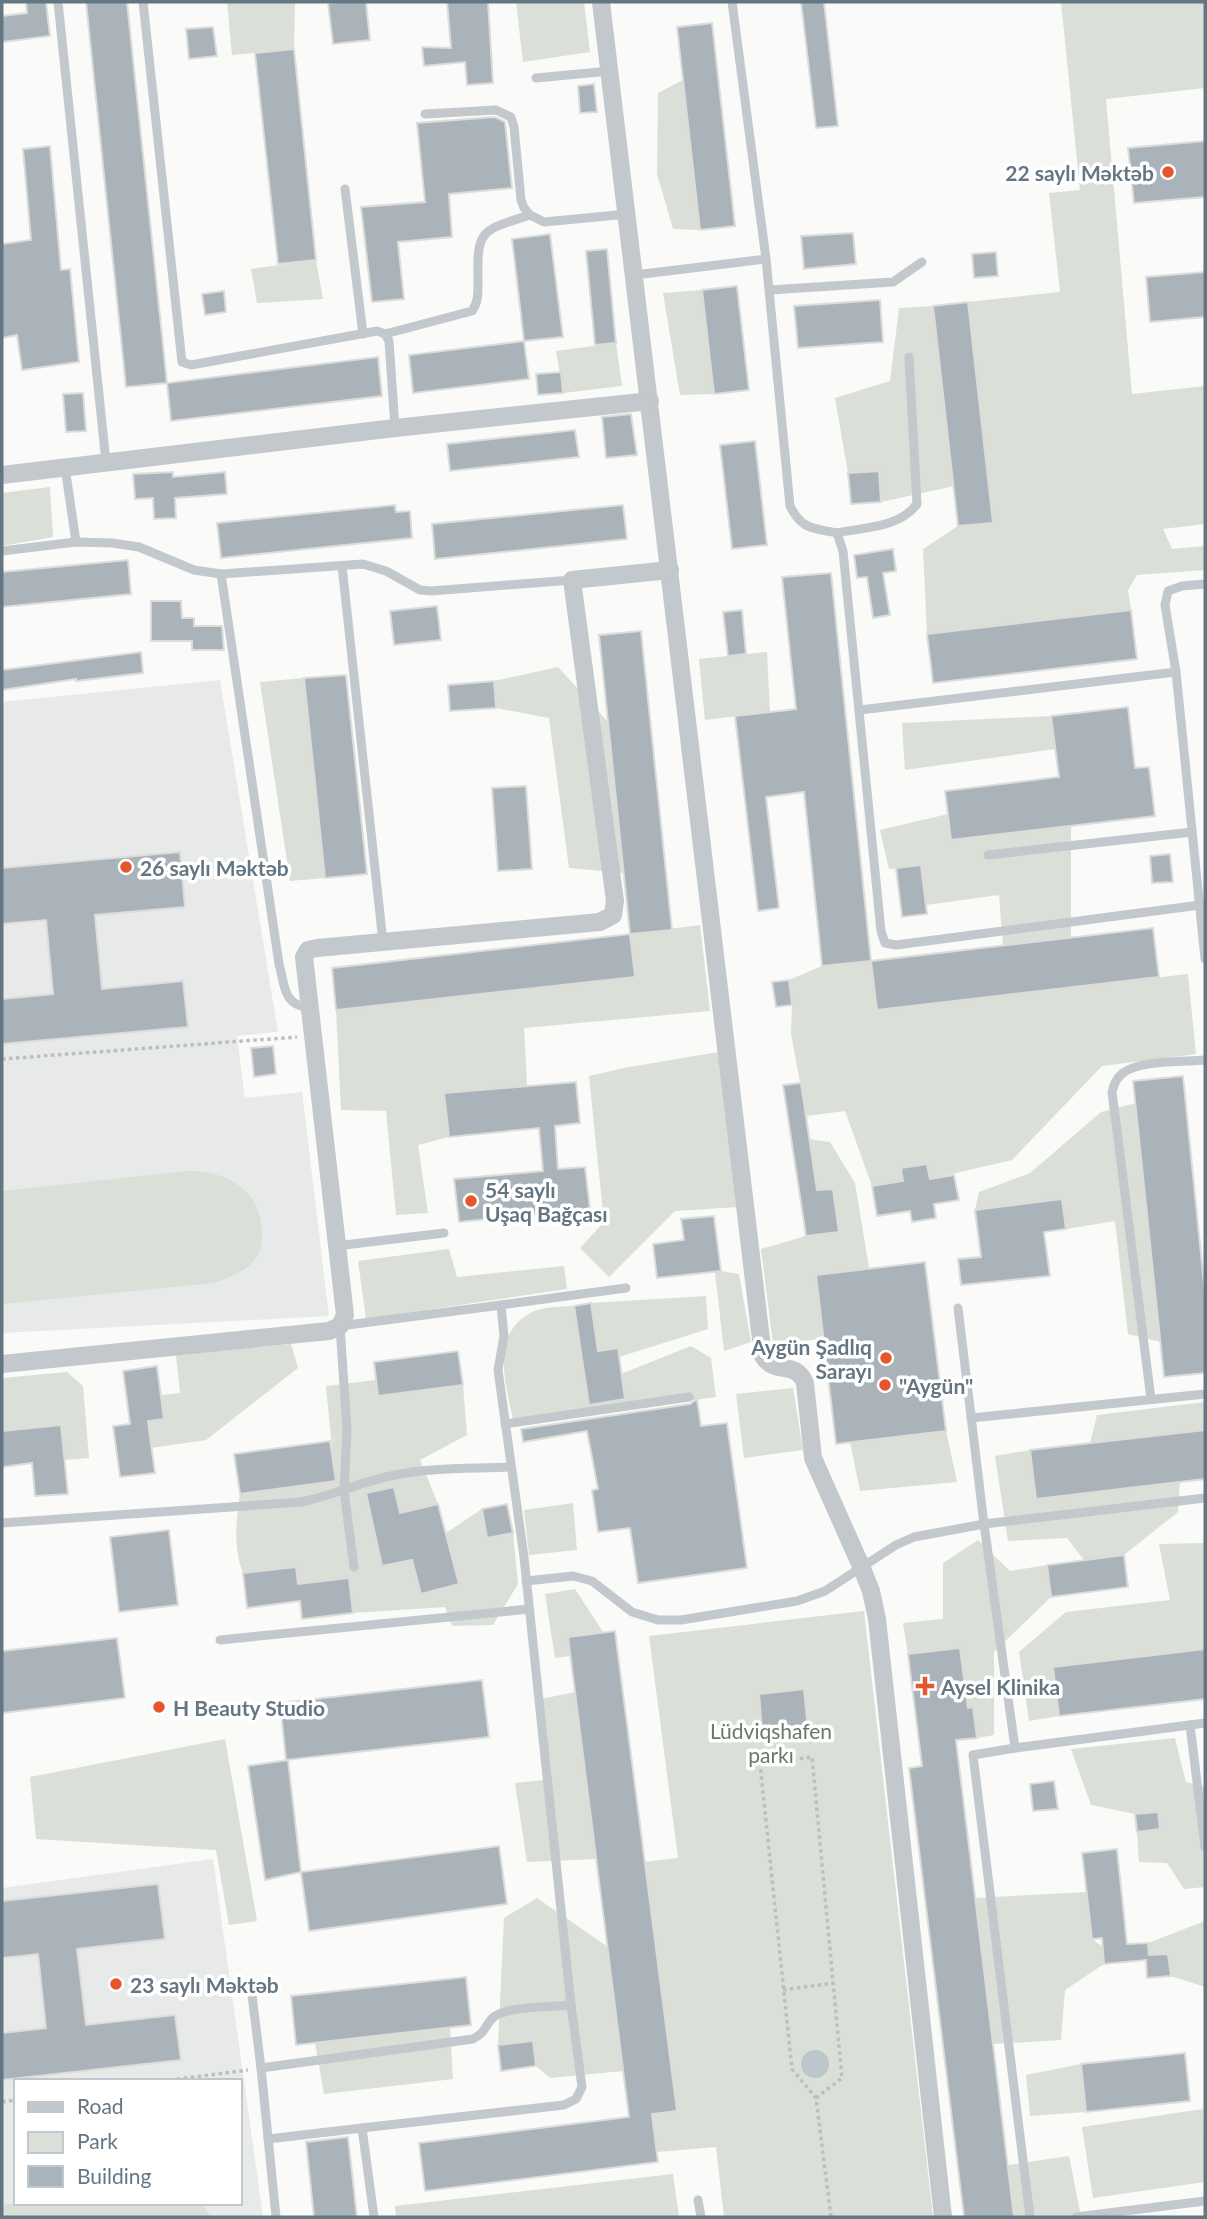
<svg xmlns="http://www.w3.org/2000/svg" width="1207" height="2219" viewBox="0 0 1207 2219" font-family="Lato,sans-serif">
  <rect width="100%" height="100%" fill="#fafaf8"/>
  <g fill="#e8e9e9" fill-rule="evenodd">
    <path d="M220,680L278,1032L237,1036L245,1098L302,1092L329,1316L2,1333V702Z"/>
    <path d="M213,1859L263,2217H2V1888ZM16,2081H240V2203H16Z"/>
  </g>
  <g fill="#dadfd7">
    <path d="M227,2H295L294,49L232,55Z"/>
    <path d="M516,2H584L590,52L523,62Z"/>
    <path d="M1061,2H1205V88L1106,99L1132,394L1205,386V524L1163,529L1172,549L1205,546V570L1137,575L1128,590L1131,610L927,634L923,549L958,526L993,522L968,302L1060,292L1049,193L1080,190Z"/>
    <path d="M683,80L700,230L673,229L657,174L658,93Z"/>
    <path d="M316,260L323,299L257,303L251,269Z"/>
    <path d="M702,290L714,394L680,395L663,293Z"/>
    <path d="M933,306L954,486L881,502L878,471L848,473L835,398L890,381L899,308Z"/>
    <path d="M616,343L622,386L563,393L556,351Z"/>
    <path d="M50,487L53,537L2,546V493Z"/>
    <path d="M767,652L770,712L705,720L699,659Z"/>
    <path d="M558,667L608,722L624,873L569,868L549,718L496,708L494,681Z"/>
    <path d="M304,678L325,878L290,881L260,682Z"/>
    <path d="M1051,716L1055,749L905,770L902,723Z"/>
    <path d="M948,814L951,840L1071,826V938L1003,946L999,895L926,905L921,865L889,869L880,830Z"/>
    <path d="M700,925L710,1011L524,1028L527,1086L445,1094L449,1137L418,1145L428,1213L396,1215L386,1111L341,1110L336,1010L635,977L630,934Z"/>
    <path d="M871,961L878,1010L1188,974L1196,1054L1102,1066L1012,1160L930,1179L901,1168L903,1181L872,1186L845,1111L806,1116L791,1033L792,1005L789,980L822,966Z"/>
    <path d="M718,1052L738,1207L675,1211L609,1277L580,1248L604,1222L589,1076L624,1068Z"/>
    <path d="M1136,1103L1161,1342L1128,1334L1115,1221L1066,1229L1062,1199L975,1210L979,1192L1030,1173L1101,1112Z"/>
    <path d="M809,1139L830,1142L855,1183L869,1268L816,1275L823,1339L773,1344L761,1249L806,1236L839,1232L832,1189L800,1192L797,1182L815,1179Z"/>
    <path d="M188,1171C222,1171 254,1185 261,1221C262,1230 263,1245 259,1253C251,1270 230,1277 214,1283L2,1304V1191Z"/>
    <path d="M449,1249L457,1277L564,1266L567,1289L366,1319L358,1261Z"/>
    <path d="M721,1271L739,1274L751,1342L724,1351L715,1272Z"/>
    <path d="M706,1296L708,1329L619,1357L598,1351L591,1303Z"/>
    <path d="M574,1306L587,1392L621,1374L691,1346L711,1358L716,1397L514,1425C508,1390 489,1339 527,1315C540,1306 559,1307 574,1306Z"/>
    <path d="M291,1344L298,1368L206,1440L151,1448L148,1421L164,1419L161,1395L180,1393L176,1355Z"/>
    <path d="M67,1372L83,1386L89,1458L65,1460L61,1425L2,1431V1378Z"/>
    <path d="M376,1380L379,1396L463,1385L467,1435L420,1460L438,1504L400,1513L394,1487L366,1494L382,1566L412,1560L421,1594L459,1584L446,1533L482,1509L487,1538L513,1533L518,1584L493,1625L452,1626L445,1607L353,1613L349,1578L298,1584L295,1567L243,1573C233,1546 236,1522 240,1494L335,1480L326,1386Z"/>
    <path d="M793,1388L803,1450L744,1458L736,1394Z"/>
    <path d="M1205,1402V1430L1090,1443L1097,1415Z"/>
    <path d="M946,1431L957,1482L860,1491L850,1442Z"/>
    <path d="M1030,1450L1036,1499L1180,1482L1178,1512L1124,1555L1084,1560L1067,1538L1008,1541L995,1456Z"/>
    <path d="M573,1503L577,1550L529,1555L524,1510Z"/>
    <path d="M978,1540L1010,1571L1047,1565L1051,1597L994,1652V1735L977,1738L973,1707L945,1710L966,1697L960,1648L908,1654L903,1623L943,1619V1563Z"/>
    <path d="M1205,1543V1649L1053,1667L1059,1716L1029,1721L1019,1652L1066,1612L1170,1600L1159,1544Z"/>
    <path d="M575,1589L603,1632L568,1637L570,1656L555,1658L545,1594Z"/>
    <path d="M864,1611L933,2217H724L716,2147L657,2152L652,2114L677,2111L644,1862L678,1858L649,1636Z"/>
    <path d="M575,1692L596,1859L527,1862L515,1783L544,1780L536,1700Z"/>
    <path d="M1175,1738L1186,1782L1205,1787V1887L1184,1889L1167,1863L1139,1862L1137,1832L1160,1829L1158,1812L1135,1814L1091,1805L1071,1749Z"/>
    <path d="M225,1739L257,1921L229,1925L216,1850L36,1839L30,1777Z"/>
    <path d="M1087,1892L1092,1939L1103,1947L1104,1964L1065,1990L1061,2040L993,2044L975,1898Z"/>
    <path d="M537,1898L608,1947L623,2071L550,2078L536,2066L533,2041L498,2045L504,1918Z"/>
    <path d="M1205,1921V1987L1171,1976L1168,1954L1149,1955L1148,1943Z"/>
    <path d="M450,2027L453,2079L324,2094L315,2043Z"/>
    <path d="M1081,2064L1086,2112L1030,2116L1026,2075Z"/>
    <path d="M1203,2109L1205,2182L1093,2198L1082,2127Z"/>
    <path d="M1069,2156L1081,2217H1014L1008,2165Z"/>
    <path d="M673,2174L679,2217H396L395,2206Z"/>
    <path d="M16,2203H201L211,2217H2V2205Z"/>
  </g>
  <circle fill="#bbc7cb" cx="815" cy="2064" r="14"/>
  <g fill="#aab3b9" stroke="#dcdcda" stroke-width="2">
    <path d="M26,2H46L50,36L2,42V16L27,13Z"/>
    <path d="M86,2H127L167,383L126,387Z"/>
    <path d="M342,2H366L370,40L333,44L328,3Z"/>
    <path d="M447,2H488L493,83L467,85L465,62L424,66L422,47L451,48Z"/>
    <path d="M801,2H824L838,126L816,128Z"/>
    <path d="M712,23L735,226L700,230L677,27Z"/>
    <path d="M213,27L217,56L189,59L186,29Z"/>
    <path d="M294,49L316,260L278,264L255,53Z"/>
    <path d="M594,84L597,112L580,113L578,86Z"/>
    <path d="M495,117L505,122L512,188L449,194L452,237L398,242L404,299L372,302L361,207L425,202L417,123Z"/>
    <path d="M1205,141V197L1134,203L1128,148Z"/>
    <path d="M50,146L61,270L70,269L79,362L22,370L17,335L2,338V244L31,240L23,149Z"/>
    <path d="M853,233L856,264L804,269L801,236Z"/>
    <path d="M550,234L563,337L524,341L512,239Z"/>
    <path d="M607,249L616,343L595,345L586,251Z"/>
    <path d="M996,252L998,276L974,278L972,254Z"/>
    <path d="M1205,272V317L1150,322L1146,277Z"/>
    <path d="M737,286L749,390L714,394L702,290Z"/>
    <path d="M224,291L226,312L205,315L202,294Z"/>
    <path d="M880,300L883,342L798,348L794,306Z"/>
    <path d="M968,302L993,523L958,526L933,306Z"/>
    <path d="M524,341L529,379L413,393L409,355Z"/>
    <path d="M378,357L382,396L171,421L167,383Z"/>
    <path d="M561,372L563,393L538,395L536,374Z"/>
    <path d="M83,393L86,431L66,432L63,394Z"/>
    <path d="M631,414L637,455L606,458L602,417Z"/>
    <path d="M575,430L579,457L450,471L447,444Z"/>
    <path d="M755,441L767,545L732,549L720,445Z"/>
    <path d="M879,471L881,502L851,504L848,473Z"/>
    <path d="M173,472V477L225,472L227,494L175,498L176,518L154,519L153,498L135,499L133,474Z"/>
    <path d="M395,505L396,512L410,511L412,538L221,558L217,523Z"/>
    <path d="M623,505L627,539L435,559L432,524Z"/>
    <path d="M893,549L896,571L883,573L890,615L873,618L867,577L857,578L854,555Z"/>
    <path d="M128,560L131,594L2,607V572Z"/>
    <path d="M831,573L871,961L822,966L804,792L766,797L779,908L758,911L735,716L796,709L782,577Z"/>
    <path d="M151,601H181L182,618H194V626H222L224,650H192V641H151Z"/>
    <path d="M437,606L441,640L394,645L390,611Z"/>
    <path d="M742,610L746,654L728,656L723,612Z"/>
    <path d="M1131,610L1137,659L933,683L927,634Z"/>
    <path d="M641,631L672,930L630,934L599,635Z"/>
    <path d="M141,652L143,673L76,681V679L2,690V670Z"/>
    <path d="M346,675L367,874L325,878L304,678Z"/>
    <path d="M494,681L496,708L450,711L448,685Z"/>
    <path d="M1128,707L1135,768L1149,767L1155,816L951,840L945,791L1059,777L1051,716Z"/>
    <path d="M526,786L532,869L498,871L492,788Z"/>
    <path d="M180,852L185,907L95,915L102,989L183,981L188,1027L2,1044V999L53,994L46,920L2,924V868Z"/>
    <path d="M1170,854L1173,882L1152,883L1150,856Z"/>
    <path d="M921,865L927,914L902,917L896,868Z"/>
    <path d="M1153,928L1159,977L877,1010L871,961Z"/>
    <path d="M630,934L635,977L336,1010L332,968Z"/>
    <path d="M789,980L792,1005L776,1007L772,982Z"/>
    <path d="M273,1046L276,1074L254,1077L251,1048Z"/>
    <path d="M1183,1076L1205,1294V1373L1164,1377L1133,1081Z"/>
    <path d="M576,1082L580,1123L555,1126L558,1169L585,1167L590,1209L459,1222L454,1179L543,1171L539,1128L449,1137L444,1093Z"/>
    <path d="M801,1083L817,1190L833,1189L839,1232L806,1236L783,1085Z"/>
    <path d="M927,1164L930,1179L954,1175L959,1200L934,1204L936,1218L912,1222L910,1211L877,1216L872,1186L903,1181L901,1168Z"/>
    <path d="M1062,1199L1066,1229L1044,1232L1050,1276L961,1285L958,1259L981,1257L975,1210Z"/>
    <path d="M714,1216L721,1271L657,1278L653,1244L684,1240L681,1219Z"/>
    <path d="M925,1262L946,1431L836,1444L816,1275Z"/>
    <path d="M591,1303L598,1351L618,1348L625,1399L589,1405L574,1306Z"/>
    <path d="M458,1351L463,1385L378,1396L374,1362Z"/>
    <path d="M157,1366L164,1419L148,1421L155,1473L120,1477L113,1426L130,1424L123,1371Z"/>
    <path d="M697,1399L701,1426L727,1423L747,1568L638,1583L630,1528L598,1532L592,1490L598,1489L587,1431L523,1442L521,1429L690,1404Z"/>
    <path d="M61,1425L68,1494L35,1496L32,1463L2,1467V1431Z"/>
    <path d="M1205,1430V1479L1036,1499L1030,1450Z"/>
    <path d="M330,1441L336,1481L240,1494L234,1454Z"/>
    <path d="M394,1487L400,1513L438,1504L459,1584L421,1594L412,1560L382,1566L366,1493Z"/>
    <path d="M507,1504L513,1533L487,1538L482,1509Z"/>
    <path d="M169,1530L178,1605L119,1612L110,1537Z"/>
    <path d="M1124,1555L1128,1587L1051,1597L1047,1565Z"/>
    <path d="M296,1567L298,1584L349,1578L353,1613L302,1619L300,1601L247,1608L243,1573Z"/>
    <path d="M615,1631L677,2111L652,2114L658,2162L425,2191L419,2143L629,2117L568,1637Z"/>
    <path d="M117,1638L125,1698L2,1713V1651Z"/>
    <path d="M960,1648L968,1708L973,1707L977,1738L956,1740L1014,2217H964L909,1768L922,1766L908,1654Z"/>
    <path d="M1205,1649V1699L1059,1716L1053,1667Z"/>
    <path d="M482,1680L489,1737L286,1760L280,1703Z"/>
    <path d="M804,1689L809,1738L763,1743L759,1694Z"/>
    <path d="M288,1760L301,1872L265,1880L248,1766Z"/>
    <path d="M1054,1781L1058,1809L1033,1811L1030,1784Z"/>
    <path d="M1158,1812L1160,1829L1137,1832L1135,1814Z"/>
    <path d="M499,1846L507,1904L309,1931L301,1872Z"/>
    <path d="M1117,1849L1127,1944L1148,1943L1149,1955L1168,1954L1171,1976L1147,1978L1146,1960L1104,1964L1102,1938L1092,1939L1082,1853Z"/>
    <path d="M158,1884L165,1939L77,1949L86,2025L175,2015L181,2060L2,2080V2033L46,2028L38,1954L2,1958V1901Z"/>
    <path d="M466,1977L471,2025L296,2045L291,1996Z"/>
    <path d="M533,2041L536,2066L501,2071L498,2045Z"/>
    <path d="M1185,2053L1190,2101L1086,2112L1081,2064Z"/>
    <path d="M348,2137L357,2217H314L306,2142Z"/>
  </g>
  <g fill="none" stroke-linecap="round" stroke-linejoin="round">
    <g stroke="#bbbfc2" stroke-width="3.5" stroke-dasharray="3.5 3.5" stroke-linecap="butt">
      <path d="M2,1059L297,1037"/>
      <path d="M783,1990L833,1983"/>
      <path d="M163,2081L248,2070"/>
      <path d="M816,2098L842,2078L812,1757L760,1764L792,2069L816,2098L831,2217"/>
      <path d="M2,2102L16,2100"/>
    </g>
    <g stroke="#c3c8cc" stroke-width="9">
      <path d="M58,2L106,462"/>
      <path d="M143,2L182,362L191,365L377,331L385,334L389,341L395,428"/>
      <path d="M732,2L766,259"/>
      <path d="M536,78L610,71"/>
      <path d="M425,114L496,110L511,117L514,127L521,200L524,208L530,215L544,222L628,214"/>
      <path d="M345,189L363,334"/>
      <path d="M635,275L766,259L790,506C802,530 813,528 837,533L843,551L881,931L885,943L896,945L1200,905"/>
      <path d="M770,290L893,282L922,262"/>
      <path d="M385,334L472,311C478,303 478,294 478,284C477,230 479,231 530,215"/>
      <path d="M65,467L76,542"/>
      <path d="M837,533C865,527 899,528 917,504L909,357"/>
      <path d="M2,551L76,542L112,543L139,547L194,570L221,574L363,564L386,571L420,590L431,591L572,580"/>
      <path d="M342,566L383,942"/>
      <path d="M221,574L279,964C285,986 283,1005 309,1008"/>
      <path d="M1205,584L1182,586L1168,591L1165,605L1176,672L1205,959"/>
      <path d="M860,710L1176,672"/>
      <path d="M988,855L1192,832"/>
      <path d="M336,1246L444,1233"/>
      <path d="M1151,1399L1112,1092C1114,1085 1116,1078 1123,1073C1139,1060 1184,1062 1205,1060"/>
      <path d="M971,1418L1205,1394"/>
      <path d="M505,1424L689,1397"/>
      <path d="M1205,1498L984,1524L1015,1748L1205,1723"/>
      <path d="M2,1523L301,1502C332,1496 360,1482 391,1476C430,1467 472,1469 511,1467"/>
      <path d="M354,1567L344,1491L347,1430L340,1326L501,1305"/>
      <path d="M526,1581L573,1576L592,1581L632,1612L658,1620H681L797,1601L825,1591L896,1545L914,1537L984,1524L958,1308"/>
      <path d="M220,1640L529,1609"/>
      <path d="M1190,1725L1205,1847"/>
      <path d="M1015,1748L973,1755L1030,2217"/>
      <path d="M252,1995L261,2068"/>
      <path d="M362,2128L564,2105L576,2099L582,2087L571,2005L524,1557L498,1370L504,1336L501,1305L626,1288"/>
      <path d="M268,2139L362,2128L374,2217"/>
      <path d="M698,2200L701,2217"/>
      <path d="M276,2217L261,2068L473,2039C488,2031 485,2023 495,2016C511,2006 551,2007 571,2005"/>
      <path d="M1076,2217L1205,2201"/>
    </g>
    <g stroke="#c3c8cc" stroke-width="18">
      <path d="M601,2L763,1356C775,1376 795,1359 805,1383L813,1458L861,1566L871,1591L877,1619L943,2217"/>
      <path d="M2,475L395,428L650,401"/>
      <path d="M2,1364L329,1331L340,1326L345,1315L304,957L308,950L317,948L600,922L613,915L615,901L572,580L670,570"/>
    </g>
  </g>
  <g fill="#e4572e" stroke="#fff" stroke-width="2.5">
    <circle cx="1168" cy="172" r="7"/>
    <circle cx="126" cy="867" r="7"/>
    <circle cx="471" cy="1201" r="7"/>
    <circle cx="886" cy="1358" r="7"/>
    <circle cx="885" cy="1385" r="7"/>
    <path d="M921.5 1675.5h7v7h7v7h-7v7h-7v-7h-7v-7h7z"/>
    <circle cx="159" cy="1707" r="7"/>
    <circle cx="116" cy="1984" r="7"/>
  </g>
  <g text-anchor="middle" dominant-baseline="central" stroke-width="7" stroke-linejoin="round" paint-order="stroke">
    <g font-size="21" font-weight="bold" fill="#657683" stroke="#fff" text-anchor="start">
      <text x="1154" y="172" text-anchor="end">22 saylı Məktəb</text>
      <text x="140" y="867">26 saylı Məktəb</text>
      <text x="485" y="1189">54 saylı<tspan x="485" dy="24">Uşaq Bağçası</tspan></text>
      <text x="872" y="1346" text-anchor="end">Aygün Şadlıq<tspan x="872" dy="24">Sarayı</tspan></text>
      <text x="899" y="1385">"Aygün"</text>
      <text x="941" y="1686">Aysel Klinika</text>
      <text x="173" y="1707">H Beauty Studio</text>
      <text x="130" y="1984">23 saylı Məktəb</text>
    </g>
    <g font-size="21" fill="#687a64" stroke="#fff">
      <text x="771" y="1730">Lüdviqshafen<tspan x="771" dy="24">parkı</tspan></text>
    </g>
  </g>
  <rect width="1207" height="2219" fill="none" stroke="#657683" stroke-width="7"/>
  <rect x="14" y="2079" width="228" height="126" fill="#ffffff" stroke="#c1c8cd" stroke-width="2"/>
  <rect x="28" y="2102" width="35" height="10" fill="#c3c8cc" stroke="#c1c8cd" stroke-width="2"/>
  <text x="77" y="2114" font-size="21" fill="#657683">Road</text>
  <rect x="28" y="2132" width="35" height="21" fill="#dadfd7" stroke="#c1c8cd" stroke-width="2"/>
  <text x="77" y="2149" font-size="21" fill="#657683">Park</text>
  <rect x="28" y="2166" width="35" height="21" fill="#aab3b9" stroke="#c1c8cd" stroke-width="2"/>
  <text x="77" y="2184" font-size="21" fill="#657683">Building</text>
</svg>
